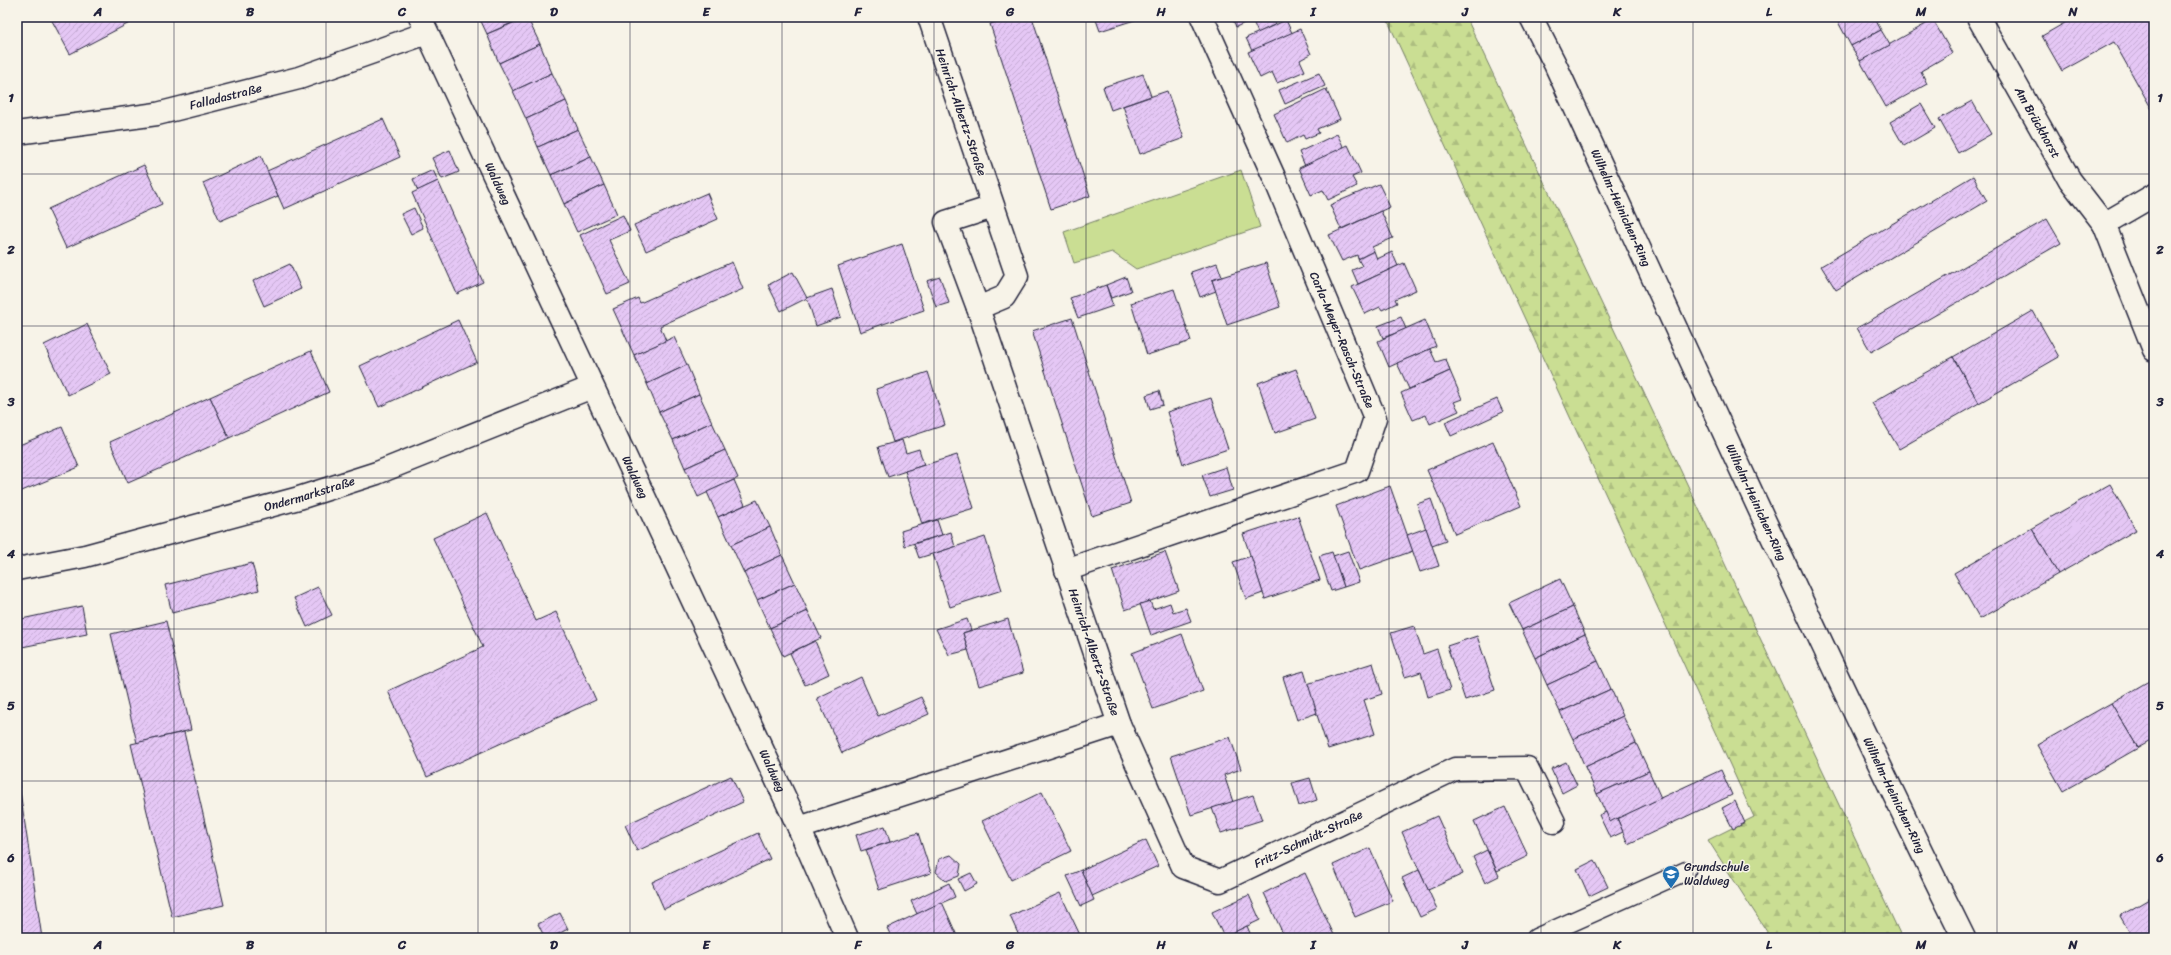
<svg xmlns="http://www.w3.org/2000/svg" width="2171" height="955" viewBox="0 0 2171 955" font-family="Sriracha,sans-serif">
  <defs>
    <pattern id="forest-firs" width="22" height="20" patternUnits="userSpaceOnUse"><rect width="22" height="20" fill="#cade93"/><path d="M5 1l3.5 6h-7zM16 11l3.5 6h-7z" fill="#adbe80"/></pattern>
    <pattern id="building-hatch" width="6" height="6" patternUnits="userSpaceOnUse"><rect width="6" height="6" fill="#e5c7f5"/><path d="M-1 1l2-2M0 6l6-6M5 7l2-2" fill="none" stroke="#c4abd3"/></pattern>
  </defs>
  <rect width="100%" height="100%" fill="#f7f3e8"/>
  <filter id="ink" filterUnits="userSpaceOnUse"><feTurbulence type="fractalNoise" baseFrequency=".025" numOctaves="2"/><feDisplacementMap in="SourceGraphic" scale="8" xChannelSelector="R" yChannelSelector="G"/><feConvolveMatrix kernelMatrix="1 2 1 2 8 2 1 2 1" color-interpolation-filters="sRGB"/></filter>
  <g filter="url(#ink)">
    <path fill="#cade93" stroke="#768067" d="M1241,170L1260,227L1136,269L1112,252L1074,263L1064,232Z"/>
    <path fill="url(#forest-firs)" stroke="#768067" d="M1386,17H1466L1902,938H1771L1708,840L1754,817Z"/>
    <g fill="url(#building-hatch)" stroke="#22223b">
      <path d="M50,17H141L70,54Z"/>
      <path d="M479,17H525L487,34Z"/>
      <path d="M527,17L540,44L499,63L487,34Z"/>
      <path d="M1012,17H1032L1090,196L1051,209L990,24Z"/>
      <path d="M1095,17H1144L1100,31Z"/>
      <path d="M1232,17H1257L1236,27Z"/>
      <path d="M1257,17H1273L1276,24L1258,33L1252,19Z"/>
      <path d="M1846,17H1874L1881,30L1851,46L1838,22Z"/>
      <path d="M2075,17H2150L2154,24V113L2114,42L2062,71L2042,36Z"/>
      <path d="M1286,20L1292,33L1252,51L1246,38Z"/>
      <path d="M1933,20L1952,53L1921,71L1927,84L1886,107L1860,61Z"/>
      <path d="M1300,29L1311,54L1300,60L1305,71L1277,83L1272,72L1260,78L1248,52Z"/>
      <path d="M1881,30L1890,45L1860,61L1851,46Z"/>
      <path d="M540,44L552,73L513,91L499,63Z"/>
      <path d="M552,73L566,101L526,119L513,91Z"/>
      <path d="M1319,73L1325,86L1285,104L1279,90Z"/>
      <path d="M1143,74L1151,96L1111,110L1103,87Z"/>
      <path d="M1326,89L1340,119L1317,129L1319,133L1305,139L1303,135L1287,143L1274,114Z"/>
      <path d="M1167,91L1184,138L1140,154L1123,106Z"/>
      <path d="M566,101L578,129L538,147L526,119Z"/>
      <path d="M1972,101L1991,134L1958,153L1939,119Z"/>
      <path d="M1921,104L1935,128L1904,146L1890,122Z"/>
      <path d="M383,119L400,157L284,209L267,171Z"/>
      <path d="M578,129L591,157L551,175L538,147Z"/>
      <path d="M1337,134L1344,148L1305,166L1299,152Z"/>
      <path d="M1348,145L1361,173L1352,177L1357,186L1328,200L1323,190L1311,195L1299,168Z"/>
      <path d="M450,150L459,172L442,179L432,158Z"/>
      <path d="M261,156L278,196L220,221L203,183Z"/>
      <path d="M591,157L604,185L564,204L551,175Z"/>
      <path d="M144,165L162,204L66,248L48,209Z"/>
      <path d="M433,170L438,181L418,191L413,179Z"/>
      <path d="M1973,176L1987,201L1836,290L1821,266Z"/>
      <path d="M438,181L483,282L457,294L412,193Z"/>
      <path d="M1379,184L1390,207L1341,229L1330,205Z"/>
      <path d="M604,185L617,214L577,232L564,204Z"/>
      <path d="M707,193L718,219L646,251L634,225Z"/>
      <path d="M414,208L423,228L411,234L401,214Z"/>
      <path d="M1381,211L1393,238L1372,247L1374,251L1358,259L1357,255L1342,261L1329,235Z"/>
      <path d="M623,215L630,231L609,240L630,284L607,294L580,235Z"/>
      <path d="M2047,219L2061,243L1871,352L1857,328Z"/>
      <path d="M902,244L924,310L860,332L838,266Z"/>
      <path d="M1374,251L1377,259L1392,252L1398,266L1358,284L1352,270L1362,266L1358,259Z"/>
      <path d="M732,262L743,289L660,326L666,341L634,355L613,309L638,298L640,303Z"/>
      <path d="M1217,263L1222,277L1212,280L1216,291L1200,297L1191,272Z"/>
      <path d="M1266,263L1280,307L1227,325L1212,280Z"/>
      <path d="M1404,263L1416,290L1395,299L1397,303L1382,310L1380,307L1365,314L1352,287Z"/>
      <path d="M290,264L301,289L264,306L253,281Z"/>
      <path d="M793,272L807,298L781,311L768,285Z"/>
      <path d="M940,277L949,303L936,307L927,281Z"/>
      <path d="M1126,277L1131,291L1111,298L1106,285Z"/>
      <path d="M1106,285L1113,306L1078,318L1070,298Z"/>
      <path d="M832,289L841,317L816,326L807,298Z"/>
      <path d="M1174,289L1191,341L1147,355L1131,303Z"/>
      <path d="M2033,311L2059,357L1979,403L1953,357Z"/>
      <path d="M1401,317L1406,329L1383,338L1378,326Z"/>
      <path d="M1072,318L1131,503L1092,516L1032,331Z"/>
      <path d="M458,320L477,362L379,407L360,366Z"/>
      <path d="M1425,320L1436,346L1389,367L1378,341Z"/>
      <path d="M87,324L111,374L68,395L44,345Z"/>
      <path d="M674,337L687,365L647,384L634,355Z"/>
      <path d="M1430,349L1436,362L1446,359L1450,371L1409,389L1397,363Z"/>
      <path d="M311,351L329,392L229,438L210,397Z"/>
      <path d="M1953,357L1979,403L1899,449L1872,403Z"/>
      <path d="M687,365L699,394L659,412L647,384Z"/>
      <path d="M1296,369L1315,419L1275,433L1258,383Z"/>
      <path d="M1450,371L1462,399L1454,402L1459,411L1430,424L1426,415L1413,420L1401,393Z"/>
      <path d="M928,372L945,425L893,442L876,389Z"/>
      <path d="M1159,391L1163,405L1150,409L1146,395Z"/>
      <path d="M699,394L712,422L673,440L659,412Z"/>
      <path d="M210,397L229,438L128,483L110,442Z"/>
      <path d="M1211,398L1228,449L1183,464L1167,412Z"/>
      <path d="M1497,399L1503,412L1451,436L1445,422Z"/>
      <path d="M712,422L725,450L685,468L673,440Z"/>
      <path d="M62,427L79,467L17,493V446Z"/>
      <path d="M902,440L906,453L919,449L924,465L888,477L878,447Z"/>
      <path d="M1493,442L1521,506L1455,534L1427,470Z"/>
      <path d="M725,450L738,478L698,497L685,468Z"/>
      <path d="M957,455L974,508L922,524L905,471Z"/>
      <path d="M1226,467L1233,490L1210,497L1202,475Z"/>
      <path d="M734,480L745,505L718,517L707,492Z"/>
      <path d="M2110,484L2136,530L2058,574L2032,528Z"/>
      <path d="M1390,486L1413,551L1359,570L1336,506Z"/>
      <path d="M1431,499L1446,541L1432,546L1417,504Z"/>
      <path d="M757,500L770,527L731,545L718,517Z"/>
      <path d="M487,513L536,621L556,612L596,700L427,777L388,691L483,647L433,538Z"/>
      <path d="M1298,516L1320,580L1265,599L1243,534Z"/>
      <path d="M937,520L942,535L905,546L901,531Z"/>
      <path d="M770,527L782,555L744,573L731,545Z"/>
      <path d="M1426,528L1439,566L1420,572L1407,535Z"/>
      <path d="M2032,528L2058,574L1980,619L1954,573Z"/>
      <path d="M951,532L955,547L919,558L914,544Z"/>
      <path d="M985,537L1002,590L950,607L933,554Z"/>
      <path d="M1348,551L1359,582L1344,587L1333,556Z"/>
      <path d="M1165,552L1179,591L1125,610L1112,570Z"/>
      <path d="M1332,552L1344,587L1331,591L1319,556Z"/>
      <path d="M782,555L795,583L757,600L744,573Z"/>
      <path d="M1251,556L1263,593L1246,599L1233,562Z"/>
      <path d="M252,563L259,590L172,613L165,585Z"/>
      <path d="M1560,579L1573,607L1522,630L1509,603Z"/>
      <path d="M795,583L808,611L770,628L757,600Z"/>
      <path d="M318,587L332,615L307,627L294,598Z"/>
      <path d="M1150,601L1153,609L1170,603L1173,612L1186,608L1191,621L1151,635L1140,604Z"/>
      <path d="M82,606L87,634L17,648V620Z"/>
      <path d="M1573,607L1585,634L1535,658L1522,630Z"/>
      <path d="M808,611L821,638L783,656L770,628Z"/>
      <path d="M967,619L971,630L963,633L968,650L949,655L936,629Z"/>
      <path d="M1008,619L1023,673L979,686L963,633Z"/>
      <path d="M166,621L191,730L137,743L111,634Z"/>
      <path d="M1414,626L1423,654L1437,649L1450,690L1428,697L1421,672L1405,677L1391,633Z"/>
      <path d="M1182,634L1203,691L1153,709L1132,653Z"/>
      <path d="M1585,634L1598,661L1547,685L1535,658Z"/>
      <path d="M1477,636L1495,690L1465,700L1447,646Z"/>
      <path d="M815,641L829,674L805,685L790,653Z"/>
      <path d="M1598,661L1611,689L1560,712L1547,685Z"/>
      <path d="M1373,663L1382,694L1364,700L1375,734L1328,749L1307,684Z"/>
      <path d="M1304,671L1317,713L1297,720L1283,677Z"/>
      <path d="M861,677L878,716L921,697L929,714L842,753L817,698Z"/>
      <path d="M2154,678V739L2138,748L2111,703Z"/>
      <path d="M1611,689L1623,716L1573,739L1560,712Z"/>
      <path d="M2111,703L2138,748L2063,791L2037,745Z"/>
      <path d="M1623,716L1636,743L1585,767L1573,739Z"/>
      <path d="M184,732L224,905L172,917L131,744Z"/>
      <path d="M1230,737L1241,769L1224,775L1233,802L1191,815L1171,756Z"/>
      <path d="M1636,743L1649,771L1597,794L1585,767Z"/>
      <path d="M1566,762L1577,785L1562,793L1551,769Z"/>
      <path d="M1721,770L1732,795L1628,844L1617,818Z"/>
      <path d="M17,771L42,938H17Z"/>
      <path d="M1649,771L1661,798L1610,822L1597,794Z"/>
      <path d="M731,776L743,802L637,851L625,825Z"/>
      <path d="M1310,778L1317,800L1299,806L1292,783Z"/>
      <path d="M1042,792L1071,851L1011,880L982,821Z"/>
      <path d="M1253,795L1262,820L1221,833L1212,808Z"/>
      <path d="M1735,801L1745,823L1733,829L1722,808Z"/>
      <path d="M1505,807L1528,856L1497,871L1474,821Z"/>
      <path d="M1606,812L1610,822L1617,818L1623,832L1610,838L1599,815Z"/>
      <path d="M1437,816L1463,874L1428,890L1402,832Z"/>
      <path d="M885,826L890,842L861,851L856,835Z"/>
      <path d="M758,833L770,859L664,909L652,882Z"/>
      <path d="M918,833L931,873L879,890L866,850Z"/>
      <path d="M1146,840L1158,866L1092,896L1081,870Z"/>
      <path d="M1370,848L1393,901L1355,917L1333,865Z"/>
      <path d="M1487,850L1499,876L1485,883L1473,857Z"/>
      <path d="M951,855L961,864L959,876L946,881L936,872L939,859Z"/>
      <path d="M1595,860L1608,887L1589,896L1577,869Z"/>
      <path d="M1081,870L1094,900L1081,906L1067,876Z"/>
      <path d="M1419,870L1437,909L1420,917L1402,878Z"/>
      <path d="M971,873L977,884L964,891L958,879Z"/>
      <path d="M1305,873L1334,935L1328,938H1285L1264,893Z"/>
      <path d="M949,883L955,897L917,914L911,901Z"/>
      <path d="M1060,893L1081,937L1020,938L1010,916Z"/>
      <path d="M1249,895L1260,920L1224,937L1212,912Z"/>
      <path d="M2154,896V938H2133L2120,916Z"/>
      <path d="M942,902L958,938H892L887,928Z"/>
      <path d="M560,913L568,929L550,938H545L538,924Z"/>
      <path d="M1247,926L1252,938H1221L1224,937Z"/>
    </g>
    <g fill="none" stroke-linecap="round" stroke-linejoin="round">
      <defs>
        <path id="service" d="M1536,938L1686,871"/>
        <g id="minor">
          <path id="s1" d="M420,17L799,828L847,938"/>
          <path id="s2" d="M1978,17L2070,180L2104,224L2154,350"/>
          <path id="s3" d="M17,133L157,114L299,78L427,33"/>
          <path d="M2104,224L2154,195"/>
          <path d="M978,308L946,222L993,207"/>
          <path id="s4" d="M17,569L85,556L299,498L377,473L592,387"/>
          <path d="M1066,570L1357,471L1375,418L1274,177L1202,17"/>
          <path id="s5" d="M1119,724L1183,867L1220,881L1455,769L1527,768L1554,822"/>
          <path d="M799,828L1119,724L978,308L1004,297L1017,276L929,17"/>
        </g>
        <g id="secondary">
          <path id="s6" d="M1531,17L1555,64C1689,356 1821,650 1964,938"/>
        </g>
      </defs>
      <use href="#service" stroke="#22223b" stroke-width="21"/>
      <use href="#minor" stroke="#22223b" stroke-width="25"/>
      <use href="#secondary" stroke="#22223b" stroke-width="25"/>
      <use href="#service" stroke="#f7f3e8" stroke-width="18"/>
      <use href="#minor" stroke="#f7f3e8" stroke-width="22"/>
      <use href="#secondary" stroke="#f7f3e8" stroke-width="22"/>
    </g>
  </g>
  <path fill="none" stroke="#22223b" stroke-width="1" stroke-opacity="0.55" d="M174,17V938M326,17V938M478,17V938M630,17V938M782,17V938M934,17V938M1086,17V938M1237,17V938M1389,17V938M1541,17V938M1693,17V938M1845,17V938M1997,17V938M17,174H2154M17,326H2154M17,478H2154M17,629H2154M17,781H2154"/>
  <defs>
    <symbol id="school-pin" viewBox="-11 -11 22 30"><path d="M0 17L-7.5 6A9.5 9.5 0 1 1 7.5 6Z" fill="#1f6fb2" stroke="#f7f3e8"/><path d="M0-5L7-2L0 1L-7-2ZM-4 1L0 2.5L4 1V4Q0 6-4 4Z" fill="#fff"/></symbol>
  </defs>
  <g fill-rule="evenodd">
    <use href="#school-pin" x="1661" y="864" width="20" height="27"/>
  </g>
  <g text-anchor="middle" dominant-baseline="central" stroke-width="3" stroke-linejoin="round" paint-order="stroke">
    <g font-size="12" fill="#22223b" stroke="#f7f3e8">
      <text stroke="none"><textPath href="#s3" startOffset="212">Falladastraße</textPath></text>
      <text transform="translate(961 112) rotate(71)">Heinrich-Albertz-Straße</text>
      <text stroke="none"><textPath href="#s2" startOffset="121">Am Brückhorst</textPath></text>
      <text stroke="none"><textPath href="#s1" startOffset="184">Waldweg</textPath></text>
      <text stroke="none"><textPath href="#s6" startOffset="211">Wilhelm-Heinichen-Ring</textPath></text>
      <text transform="translate(1342 340) rotate(67)">Carla-Meyer-Rasch-Straße</text>
      <text stroke="none"><textPath href="#s1" startOffset="508">Waldweg</textPath></text>
      <text stroke="none"><textPath href="#s4" startOffset="302">Ondermarkstraße</textPath></text>
      <text stroke="none"><textPath href="#s6" startOffset="535">Wilhelm-Heinichen-Ring</textPath></text>
      <text transform="translate(1094 652) rotate(71)">Heinrich-Albertz-Straße</text>
      <text stroke="none"><textPath href="#s1" startOffset="832">Waldweg</textPath></text>
      <text stroke="none"><textPath href="#s6" startOffset="859">Wilhelm-Heinichen-Ring</textPath></text>
      <text stroke="none"><textPath href="#s5" startOffset="294">Fritz-Schmidt-Straße</textPath></text>
    </g>
    <g font-size="12" fill="#22223b" stroke="#f7f3e8" text-anchor="start">
      <text x="1684" y="867">Grundschule<tspan x="1684" dy="14">Waldweg</tspan></text>
    </g>
  </g>
  <rect width="2171" height="955" fill="none" stroke="#f7f3e8" stroke-width="44"/>
  <rect x="22" y="22" width="2127" height="911" fill="none" stroke="#22223b" stroke-width="1.5"/>
  <g font-size="13" text-anchor="middle" font-weight="bold" fill="#22223b">
    <text x="98" y="16">A</text>
    <text x="250" y="16">B</text>
    <text x="402" y="16">C</text>
    <text x="554" y="16">D</text>
    <text x="706" y="16">E</text>
    <text x="858" y="16">F</text>
    <text x="1010" y="16">G</text>
    <text x="1161" y="16">H</text>
    <text x="1313" y="16">I</text>
    <text x="1465" y="16">J</text>
    <text x="1617" y="16">K</text>
    <text x="1769" y="16">L</text>
    <text x="1921" y="16">M</text>
    <text x="2073" y="16">N</text>
    <text x="11" y="102">1</text>
    <text x="2160" y="102">1</text>
    <text x="11" y="254">2</text>
    <text x="2160" y="254">2</text>
    <text x="11" y="406">3</text>
    <text x="2160" y="406">3</text>
    <text x="11" y="558">4</text>
    <text x="2160" y="558">4</text>
    <text x="11" y="710">5</text>
    <text x="2160" y="710">5</text>
    <text x="11" y="862">6</text>
    <text x="2160" y="862">6</text>
    <text x="98" y="949">A</text>
    <text x="250" y="949">B</text>
    <text x="402" y="949">C</text>
    <text x="554" y="949">D</text>
    <text x="706" y="949">E</text>
    <text x="858" y="949">F</text>
    <text x="1010" y="949">G</text>
    <text x="1161" y="949">H</text>
    <text x="1313" y="949">I</text>
    <text x="1465" y="949">J</text>
    <text x="1617" y="949">K</text>
    <text x="1769" y="949">L</text>
    <text x="1921" y="949">M</text>
    <text x="2073" y="949">N</text>
  </g>
</svg>
